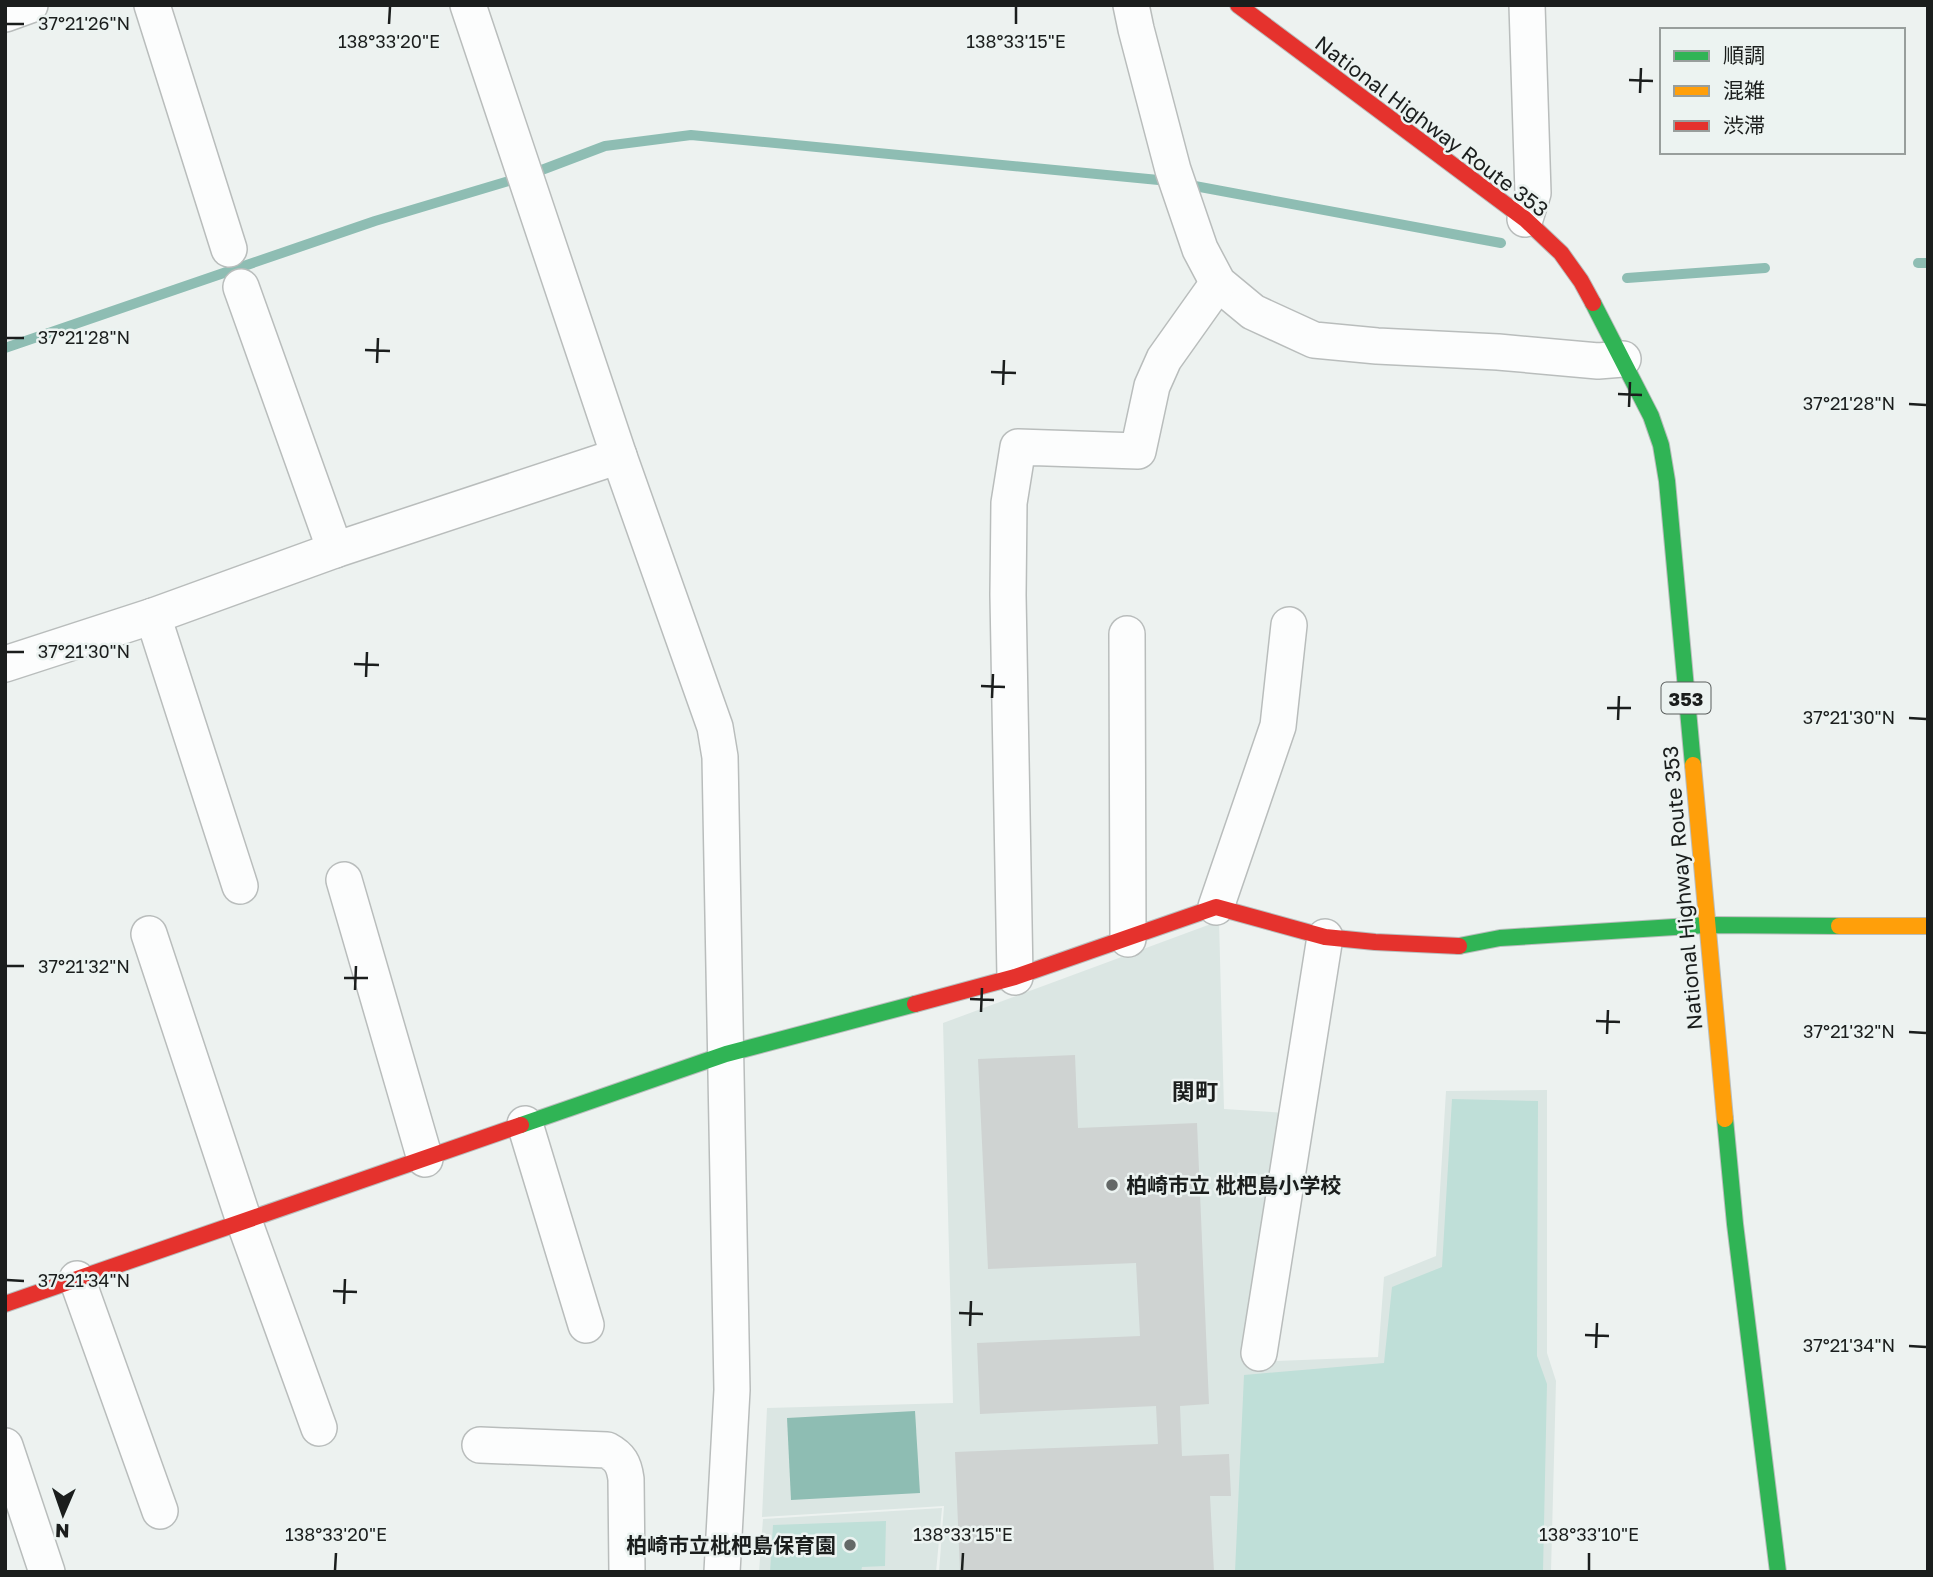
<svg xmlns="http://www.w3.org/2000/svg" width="1933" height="1577" viewBox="0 0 1933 1577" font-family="'Golos Text','Noto Sans JP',sans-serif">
  <rect width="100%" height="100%" fill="#edf2f0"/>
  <g fill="#dbe6e3">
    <path d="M1219,921L1224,1109L1287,1113L1251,1362L1378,1357L1384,1277L1436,1256L1446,1091L1547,1090V1353L1556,1381L1551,1572H939L944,1506L762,1517L767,1408L953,1403L943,1023Z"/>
    <path d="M942,1508L936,1572H759L763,1519Z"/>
  </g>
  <g fill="#bfdfd8">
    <path d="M1452,1099L1538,1101L1537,1356L1547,1384L1543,1572H1235L1244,1375L1384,1363L1392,1287L1442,1267Z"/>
    <path d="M886,1521L885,1566L862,1567L861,1572H770L773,1525Z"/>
  </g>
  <path fill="#8ebdb3" d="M915,1411L920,1493L791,1500L787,1418Z"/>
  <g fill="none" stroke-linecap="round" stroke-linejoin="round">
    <g stroke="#8ebdb3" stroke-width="10">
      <path d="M539,171L605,146L691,135L1169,181"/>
      <path d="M1184,184L1501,243"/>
      <path d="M1918,263H1928"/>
      <path d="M1627,278L1765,268"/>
      <path d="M5,348L375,221L512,180"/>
    </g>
  </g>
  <path fill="#cfd3d2" d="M1075,1055L1078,1128L1197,1123L1209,1404L1180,1406L1182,1456L1229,1454L1231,1496H1210L1214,1572H960L955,1452L1158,1444L1156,1406L980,1414L977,1343L1140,1336L1136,1263L988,1269L978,1059Z"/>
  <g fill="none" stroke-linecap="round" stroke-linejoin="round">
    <defs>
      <g id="street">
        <path d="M152,5L229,249"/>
        <path d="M468,5L619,456L715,727L720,757L732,1390L722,1572"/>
        <path d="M1131,5L1136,29L1173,170L1200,249L1218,283L1253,312L1314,340L1377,346L1498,352L1598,361L1623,359"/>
        <path d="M5,14L30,5"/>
        <path d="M1525,219L1533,193L1527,5"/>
        <path d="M241,287L335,550"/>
        <path d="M153,616L240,886"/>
        <path d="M1127,634L1128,939"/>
        <path d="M5,664L153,616L335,550L619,456"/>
        <path d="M344,880L425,1159"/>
        <path d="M1216,907L1278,726L1289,625"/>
        <path d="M149,934L244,1221L319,1428"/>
        <path d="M1015,977L1008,595L1009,503L1018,447L1138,451L1152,386L1164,359L1218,283"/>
        <path d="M525,1124L586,1325"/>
        <path d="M77,1279L160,1511"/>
        <path d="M1259,1353L1325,937"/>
        <path d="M480,1445L607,1450C620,1457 624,1464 626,1479L627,1572"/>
        <path d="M5,1446L47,1572"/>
      </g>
      <g id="fast">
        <path d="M1593,303L1651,416L1661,445L1667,481L1693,765"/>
        <path d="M1459,946L1500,938L1706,925L1839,926"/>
        <path d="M1725,1119L1735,1224L1778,1572"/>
        <path d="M521,1125L726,1054L915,1004"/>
      </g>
      <g id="slow">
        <path d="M1693,765L1725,1119"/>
        <path d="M1839,926H1928"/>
      </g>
      <g id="jam">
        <path d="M1238,5L1525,219L1561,253L1581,281L1593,303"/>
        <path d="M915,1004L1015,977L1216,907L1325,937L1375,942L1459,946"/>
        <path d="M5,1304L521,1125"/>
      </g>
    </defs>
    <use href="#street" stroke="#b9bdbc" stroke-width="38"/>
    <use href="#fast" stroke="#b9bdbc" stroke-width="18"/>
    <use href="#slow" stroke="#b9bdbc" stroke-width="18"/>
    <use href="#jam" stroke="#b9bdbc" stroke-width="18"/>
    <use href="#street" stroke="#fcfdfd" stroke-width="35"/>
    <use href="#fast" stroke="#30b455" stroke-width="16"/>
    <use href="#slow" stroke="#ff9f0a" stroke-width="16"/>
    <use href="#jam" stroke="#e5322d" stroke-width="16"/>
  </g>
  <path fill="none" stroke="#1b1e1d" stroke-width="2.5" d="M7,24H24M389,24L390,7M1016,24V7M1629,80L1653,81M1640,93L1641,68M7,338H24M365,350L390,351M377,363L378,338M991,372L1016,373M1003,385L1004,360M1618,394L1642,395M1909,404L1926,405M1629,407L1630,382M7,652H24M354,664L379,665M366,677L367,652M981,686L1005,687M992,698L993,674M1607,708H1631M1909,718L1926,719M1618,720L1619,696M7,966H24M344,978H368M355,990L356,966M970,999L994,1000M981,1012L982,988M1596,1021L1620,1022M1909,1032L1926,1033M1607,1034L1608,1010M7,1280L24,1281M333,1291L357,1292M344,1304L345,1279M959,1313L983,1314M970,1326L971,1301M1585,1335L1609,1336M1909,1346L1926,1347M1596,1348L1597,1323M335,1570L336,1553M962,1570L963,1553M1589,1570V1553"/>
  <g fill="#646867" stroke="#ecf3f1" stroke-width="2.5">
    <circle cx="1112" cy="1185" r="7"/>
    <circle cx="850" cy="1545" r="7"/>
  </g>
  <g text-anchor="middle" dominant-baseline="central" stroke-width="5" stroke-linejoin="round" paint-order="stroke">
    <rect fill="#ecf3f1" stroke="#5a5e5d" stroke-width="2" x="1661.5" y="682.5" width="49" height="31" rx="5"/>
    <g font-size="19" font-weight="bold" fill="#1b1e1d">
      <text x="1686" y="698">353</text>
    </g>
    <g font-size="21" fill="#1b1e1d" stroke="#ecf3f1">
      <text transform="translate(1432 126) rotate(37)">National Highway Route 353</text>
      <text transform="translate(1682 888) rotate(-95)">National Highway Route 353</text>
    </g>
    <g font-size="21" font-weight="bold" fill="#1b1e1d" stroke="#ecf3f1" text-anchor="start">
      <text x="1126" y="1185">柏崎市立 枇杷島小学校</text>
      <text x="836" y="1545" text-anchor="end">柏崎市立枇杷島保育園</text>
    </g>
    <g font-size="23" font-weight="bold" fill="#1b1e1d" stroke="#ecf3f1">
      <text x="1195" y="1091">関町</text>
    </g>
  </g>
  <g font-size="18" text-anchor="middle" fill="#1b1e1d" stroke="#ecf3f1" stroke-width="5" stroke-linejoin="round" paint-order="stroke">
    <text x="84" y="30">37°21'26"N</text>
    <text x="389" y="48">138°33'20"E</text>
    <text x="1016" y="48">138°33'15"E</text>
    <text x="84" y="344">37°21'28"N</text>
    <text x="1849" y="410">37°21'28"N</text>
    <text x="84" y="658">37°21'30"N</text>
    <text x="1849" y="724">37°21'30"N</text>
    <text x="84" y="973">37°21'32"N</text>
    <text x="1849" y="1038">37°21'32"N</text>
    <text x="84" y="1287">37°21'34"N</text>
    <text x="1849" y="1352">37°21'34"N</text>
    <text x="336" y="1541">138°33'20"E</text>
    <text x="963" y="1541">138°33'15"E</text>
    <text x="1589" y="1541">138°33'10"E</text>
  </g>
  <rect width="1933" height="1577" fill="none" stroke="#1b1e1d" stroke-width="14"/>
  <rect x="1660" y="28" width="245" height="126" fill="#ecf3f1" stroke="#989e9c" stroke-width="2"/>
  <rect x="1674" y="51" width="35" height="10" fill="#30b455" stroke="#989e9c" stroke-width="2"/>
  <text x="1723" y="63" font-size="21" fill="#1b1e1d">順調</text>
  <rect x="1674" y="86" width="35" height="10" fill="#ff9f0a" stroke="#989e9c" stroke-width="2"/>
  <text x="1723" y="98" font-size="21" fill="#1b1e1d">混雑</text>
  <rect x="1674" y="121" width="35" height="10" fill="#e5322d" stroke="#989e9c" stroke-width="2"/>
  <text x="1723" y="133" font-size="21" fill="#1b1e1d">渋滞</text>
  <g transform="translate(63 1514) rotate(182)" stroke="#ecf3f1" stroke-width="5" paint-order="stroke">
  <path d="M0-5L12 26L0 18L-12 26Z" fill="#1b1e1d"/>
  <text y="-10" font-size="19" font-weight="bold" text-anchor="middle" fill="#1b1e1d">N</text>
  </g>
</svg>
